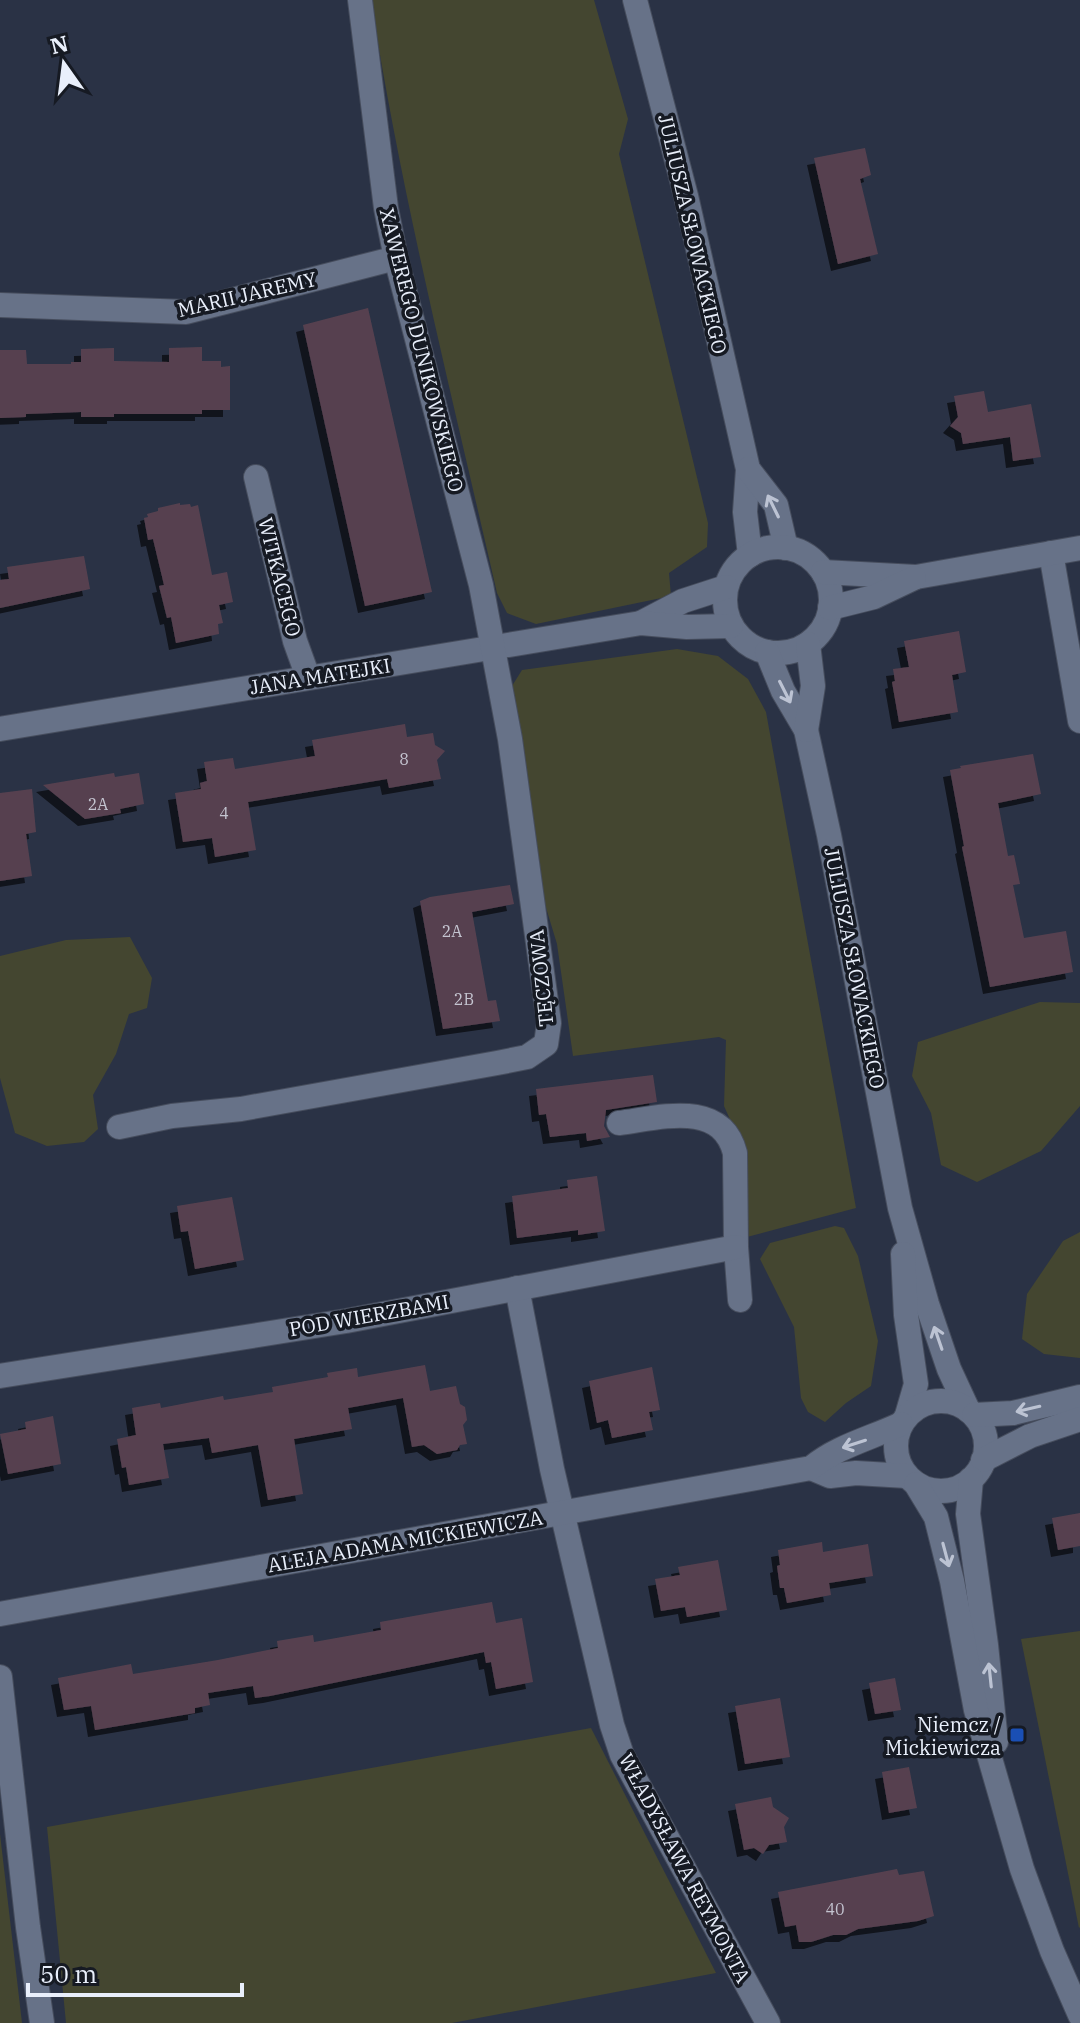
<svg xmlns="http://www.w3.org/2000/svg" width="1080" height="2023" viewBox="0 0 1080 2023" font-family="'IBM Plex Serif',serif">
  <defs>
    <filter id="shadow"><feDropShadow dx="-7" dy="7" stdDeviation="0" flood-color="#0009"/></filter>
  </defs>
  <rect width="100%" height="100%" fill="#2a3245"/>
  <g fill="#444630">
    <path d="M371,0H594L628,119L619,154L708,523L707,547L669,573L671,596L536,624L507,613L497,593C452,396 402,199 371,0Z"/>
    <path d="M677,649L718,656L748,679L766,712L856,1208L747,1237L745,1153L724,1106L726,1040L719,1037L573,1056L557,944L537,878L512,686L522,670Z"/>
    <path d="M130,937L152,978L147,1008L129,1014L116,1054L93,1095L98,1129L84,1142L47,1146L15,1133L0,1078V956L66,940Z"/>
    <path d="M1040,1002L1080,1003V1106L1041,1151L977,1182L941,1165L931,1113L912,1076L918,1042Z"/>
    <path d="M835,1226L844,1228L858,1256L878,1341L871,1386L846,1403L825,1422L808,1412L801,1398L794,1327L760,1259L770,1243Z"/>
    <path d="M1080,1232V1358L1044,1354L1022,1339L1027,1294L1063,1241Z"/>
    <path d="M1080,1631V1927L1079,1928L1021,1639Z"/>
    <path d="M591,1728L716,1973L452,2023H66L47,1827Z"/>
    <path d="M0,1834L22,2023H0Z"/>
  </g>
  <g fill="#57414f" filter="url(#shadow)">
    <path d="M865,148L871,175L860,179L878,254L838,264L814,158Z"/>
    <path d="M368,308L432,592L365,606L303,325Z"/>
    <path d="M202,347V361H221V367L230,366V410H202V414H114V417H81V412L26,414V417L0,418V350H26L27,364H71V362H81V349L114,348V361L169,362V348Z"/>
    <path d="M984,391L988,412L1031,404L1041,457L1013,461L1010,437L963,444L961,433L950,426L958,417L954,396Z"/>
    <path d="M180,503V505L190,504L191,507L198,505L212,575L227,572L233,602L219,605L223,623L218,624L219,634L176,643L171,617L167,618L159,586L164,585L153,539L148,540L144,518L148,517L147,514L158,511V508Z"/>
    <path d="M84,556L90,589L0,608V580L9,579L7,567Z"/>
    <path d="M959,631L966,672L952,675L958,712L899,722L892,682L895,681L893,669L909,667L904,641Z"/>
    <path d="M405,724L407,737L433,733L435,745L445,751L437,760L441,779L389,788L387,779L248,802L256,850L215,857L212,838L183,842L175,793L201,789L200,783L207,781L204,762L233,758L235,769L315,756L312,740Z"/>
    <path d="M1033,754L1041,794L998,803L1008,856L1014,855L1017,869L1020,884L1013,885L1024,938L1066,931L1073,972L990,987L962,847L964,846L950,770L961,768L960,766Z"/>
    <path d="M114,773L115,777L139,773L144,804L120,809L121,813L85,819L43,785Z"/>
    <path d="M32,789L36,832L26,834L32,876L0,881V793Z"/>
    <path d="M510,885L514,904L472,912L488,1001L496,1000L500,1021L443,1029L420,901L430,897Z"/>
    <path d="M653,1075L657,1102L606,1110L604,1126L610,1137L587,1141L586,1133L550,1137L546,1114L539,1115L536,1089Z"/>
    <path d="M597,1176L605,1231L578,1235V1230L517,1238L512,1196L568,1188L567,1180Z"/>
    <path d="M232,1197L244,1260L195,1269L188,1231L181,1232L177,1206Z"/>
    <path d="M425,1365L430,1391L456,1386L460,1404L465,1407L467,1420L463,1425L467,1444L460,1445L457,1450L437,1454L424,1445L412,1447L403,1398L348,1408L352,1429L294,1439L303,1494L268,1500L258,1445L212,1453L209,1438L163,1444L169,1478L129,1485L126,1467L122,1468L117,1439L136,1435L132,1408L160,1403L161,1408L223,1396L224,1400L273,1392L272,1387L328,1377L327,1373L357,1368L358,1377Z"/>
    <path d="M652,1367L660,1410L649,1412L653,1430L612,1438L608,1420L597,1423L589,1381Z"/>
    <path d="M53,1416L61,1464L8,1474L0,1434L26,1429L25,1422Z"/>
    <path d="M1080,1513V1546L1058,1550L1052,1518Z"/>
    <path d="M822,1542L823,1552L868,1544L873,1576L829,1583L831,1595L787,1603L784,1588H780L777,1566L780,1565L778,1550Z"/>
    <path d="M718,1560L727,1610L687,1617L685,1607L661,1611L655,1579L680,1575L678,1567Z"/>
    <path d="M492,1602L496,1623L522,1618L533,1682L496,1689L491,1662L486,1663L484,1652L270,1696L255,1698L253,1686L208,1693L210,1705L195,1708V1713L95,1730L91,1706L64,1710L58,1678L131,1664L133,1674L218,1660L278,1648L277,1641L313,1635L314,1642L381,1630L380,1622Z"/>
    <path d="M895,1678L901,1710L875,1714L869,1683Z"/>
    <path d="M780,1698L790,1757L745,1764L735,1706Z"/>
    <path d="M909,1767L917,1808L889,1813L882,1772Z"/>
    <path d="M771,1797L773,1807L789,1818L784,1827L787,1842L769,1845L763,1854L754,1848L744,1850L735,1804Z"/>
    <path d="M897,1869L899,1875L924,1871L934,1916L918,1921L858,1929L846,1935H833L811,1942H799L796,1925L785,1927L778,1892Z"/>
  </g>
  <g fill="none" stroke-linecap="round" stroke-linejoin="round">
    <defs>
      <g id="minor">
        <path d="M635,0L686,196L748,469L745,512L750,555"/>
        <path d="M0,305L186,312L396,258"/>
        <path d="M748,469L776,505L786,548"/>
        <path d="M256,477L295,641L308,677"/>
        <circle cx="778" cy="600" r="53"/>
        <path d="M1051,553L1080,721"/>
        <path d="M823,572L916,577L1080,548"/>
        <path d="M830,608L874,597L914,578"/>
        <path d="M641,623L683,601L726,587"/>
        <path d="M767,652L783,691L806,730L829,835L900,1208L927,1304L949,1369L968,1410"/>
        <path d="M0,729L641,623L687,627L731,626"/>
        <path d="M806,730L813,686L808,644"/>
        <path d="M619,1123C659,1118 721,1099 735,1153L736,1247L740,1300"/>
        <path d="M119,1127L172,1116L241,1109L497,1063L527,1057L546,1044L549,1023L510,739L481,585L396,258L386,208L360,0"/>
        <path d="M903,1254L906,1315L916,1384L907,1415"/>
        <path d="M517,1288L552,1469L612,1725L622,1755L768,2023"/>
        <path d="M0,1376L346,1321L736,1247"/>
        <circle cx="941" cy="1446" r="45"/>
        <path d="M974,1415L1013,1413L1080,1397"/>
        <path d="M983,1460L1030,1436L1080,1419"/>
        <path d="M811,1468L830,1476L856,1473L907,1476"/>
        <path d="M971,1479L968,1514L986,1645L996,1742"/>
        <path d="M916,1484L936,1517L952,1581L976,1710L1022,1869L1052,1951L1080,2015"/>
        <path d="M0,1614L811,1468C838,1446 869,1439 901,1424"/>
        <path d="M0,1677L28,1927L42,2023"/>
      </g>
    </defs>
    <use href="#minor" stroke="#464d5d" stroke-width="26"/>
    <use href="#minor" stroke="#677288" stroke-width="24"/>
  </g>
  <defs><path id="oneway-shaft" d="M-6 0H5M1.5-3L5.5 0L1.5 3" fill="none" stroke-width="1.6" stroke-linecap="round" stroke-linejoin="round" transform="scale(2)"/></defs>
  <g stroke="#bcc3d3">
    <use href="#oneway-shaft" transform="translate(773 506) rotate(-116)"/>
    <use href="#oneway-shaft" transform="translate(785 692) rotate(63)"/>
    <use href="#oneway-shaft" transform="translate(938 1338) rotate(-109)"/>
    <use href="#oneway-shaft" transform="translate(1028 1409) rotate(167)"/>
    <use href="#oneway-shaft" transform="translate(854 1444) rotate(162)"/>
    <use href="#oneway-shaft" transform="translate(946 1555) rotate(75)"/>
    <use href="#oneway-shaft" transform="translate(990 1675) rotate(-96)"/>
  </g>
  <rect fill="#1a4fb4" stroke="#161a23" stroke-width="3" x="1009" y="1727" width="16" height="16" rx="4"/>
  <g text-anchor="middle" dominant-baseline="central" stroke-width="7" stroke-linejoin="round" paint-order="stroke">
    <g font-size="16" fill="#c4c4d0">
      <text x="404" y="759">8</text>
      <text x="98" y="804">2A</text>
      <text x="224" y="813">4</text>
      <text x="452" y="931">2A</text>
      <text x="464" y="999">2B</text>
      <text x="835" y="1909">40</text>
    </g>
    <g font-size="20" fill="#e9effb" stroke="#161a23">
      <text transform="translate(693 234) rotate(77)">JULIUSZA SŁOWACKIEGO</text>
      <text transform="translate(247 294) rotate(-13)">MARII JAREMY</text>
      <text transform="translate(422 350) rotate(76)">XAWEREGO DUNIKOWSKIEGO</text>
      <text transform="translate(280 577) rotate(76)">WITKACEGO</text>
      <text transform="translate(320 676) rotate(-9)">JANA MATEJKI</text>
      <text transform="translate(855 968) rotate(79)">JULIUSZA SŁOWACKIEGO</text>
      <text transform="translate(541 978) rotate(-96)">TĘCZOWA</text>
      <text transform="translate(369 1315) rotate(-10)">POD WIERZBAMI</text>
      <text transform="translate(405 1541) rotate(-10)">ALEJA ADAMA MICKIEWICZA</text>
      <text transform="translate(685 1868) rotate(62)">WŁADYSŁAWA REYMONTA</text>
    </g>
    <g font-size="20" fill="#e9effb" stroke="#161a23" text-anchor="end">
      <text x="1001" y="1724">Niemcz /<tspan x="1001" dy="23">Mickiewicza</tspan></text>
    </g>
  </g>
  <g transform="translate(64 64) rotate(346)" stroke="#161a23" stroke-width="6" paint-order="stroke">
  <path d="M0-6L14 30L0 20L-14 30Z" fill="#e9effb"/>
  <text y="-12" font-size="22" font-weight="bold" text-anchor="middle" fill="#e9effb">N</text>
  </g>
  <path d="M28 1983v12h214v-12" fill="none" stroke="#e9effb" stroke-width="4"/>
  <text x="40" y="1983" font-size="24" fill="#e9effb" stroke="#161a23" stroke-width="6" paint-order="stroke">50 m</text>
</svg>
